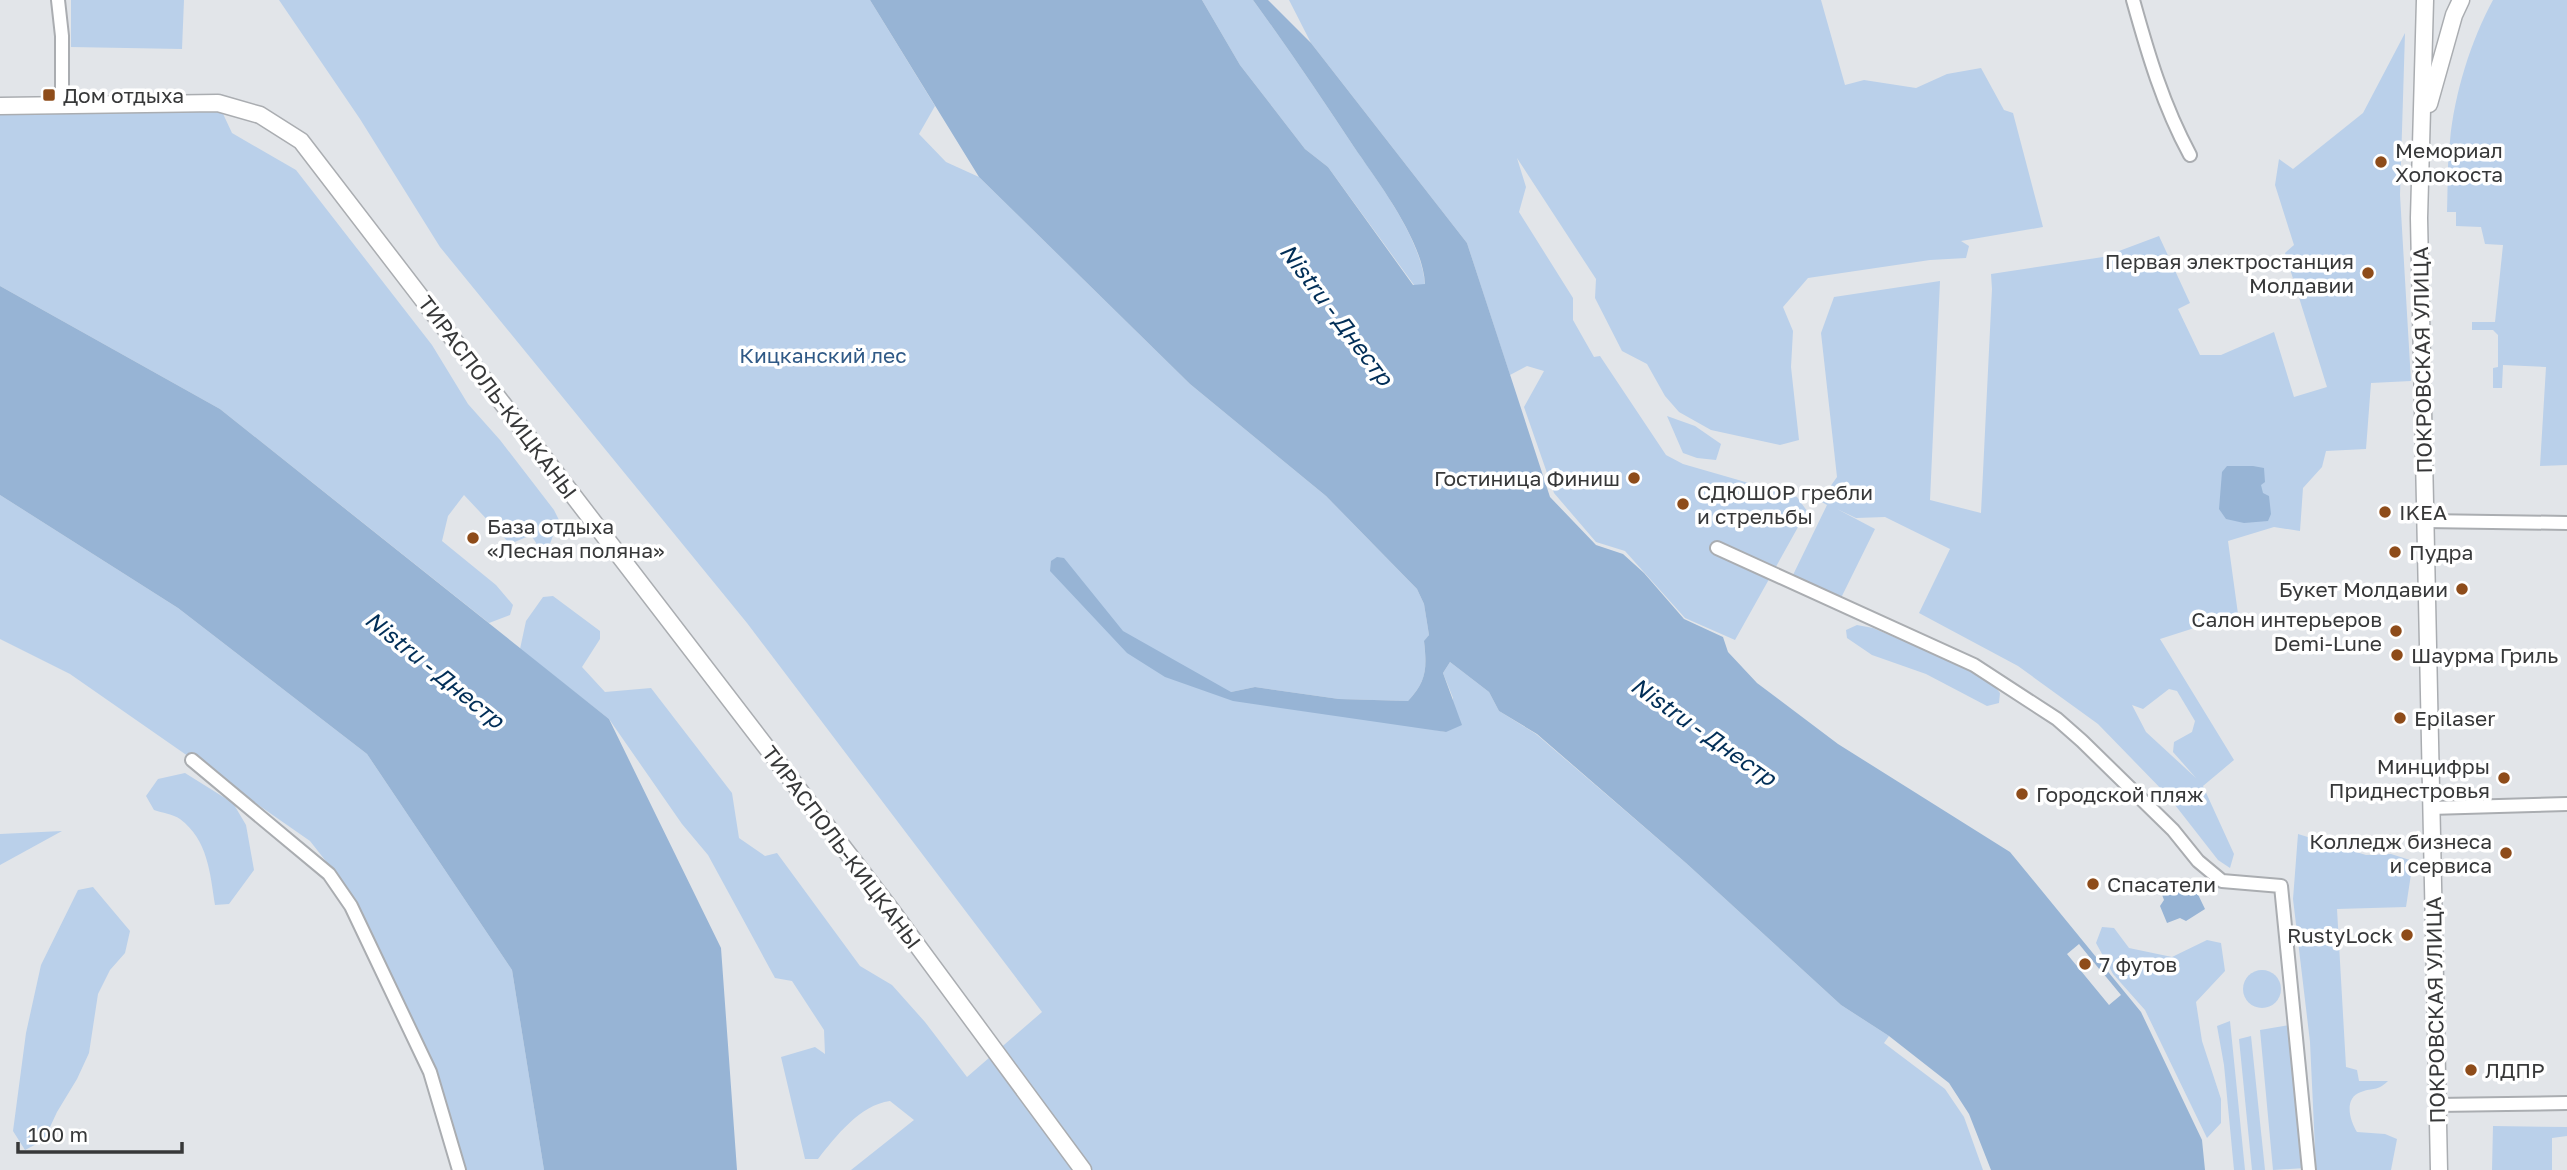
<svg xmlns="http://www.w3.org/2000/svg" width="2567" height="1170" viewBox="0 0 2567 1170" font-family="'Golos Text',sans-serif">
  <rect width="100%" height="100%" fill="#e2e5e9"/>
  <g fill="#bad0ea" fill-rule="evenodd">
    <path d="M71,0H184L182,49L71,47Z"/>
    <path d="M279,0H870L935,106L919,134L946,162L979,177L1190,384L1326,496L1417,589L1424,604L1429,635L1424,642C1427,668 1427,681 1408,701L1339,699L1255,687L1231,692L1446,732L1453,698L1443,673L1450,662L1489,692L1499,711L1536,734L1686,863L1841,1005L1889,1036L1884,1043L1945,1089L1964,1117L1983,1170H851L914,1120L890,1101C860,1105 836,1136 818,1159H805L781,1057L815,1047L825,1054L824,1030L792,981L775,978L708,855L682,824L609,719L520,649L526,621L543,597L553,596L600,631V639L582,667L605,692L651,688L732,793L739,838L765,856L777,853L860,966L892,985L925,1022L967,1077L1042,1012L747,623L440,247L360,119Z"/>
    <path d="M1202,0H1253C1288,48 1321,97 1354,147C1379,183 1422,240 1425,285H1414L1328,167L1305,149L1240,65Z"/>
    <path d="M1289,0H1821L1845,85L1864,80L1916,88L1947,74L1981,68L2004,110L2013,113L2043,227L1961,241L1969,246L1966,258L1930,260L1808,278L1783,307L1793,331L1791,367L1799,440L1780,445L1711,430L1679,412L1665,396L1647,364L1622,351L1595,298L1596,279L1517,158L1526,187L1519,212L1573,298V320L1594,357L1600,356L1666,455L1683,464L1797,497L1807,511L1735,640L1685,618L1625,551L1596,542L1554,493L1524,407L1544,371L1527,366L1510,375L1467,243L1311,43Z"/>
    <path d="M2493,0H2567V465L2540,466L2546,367L2503,365L2502,388H2493V368L2498,367V335L2493,330H2472V322H2495L2503,245L2485,244L2481,227L2456,226V212H2447C2448,188 2447,164 2450,141C2454,95 2471,40 2493,0Z"/>
    <path d="M2405,33L2400,195L2411,381L2371,383L2366,449L2326,451L2322,467L2303,488L2300,531L2274,527L2228,541L2238,614L2160,639L2234,760L2203,786L2234,854L2230,868L2218,860L2168,796L2098,724L2018,666L1919,613L1950,549L1885,517L1856,518L1837,509L1875,529L1841,598L1793,575L1827,505L1820,501L1837,477L1821,333L1834,297L1940,281L1930,500L1981,513L1992,289L1991,274L2103,257L2159,236L2190,303L2178,309L2200,355H2221L2274,332L2294,397L2327,387L2285,253L2294,245L2275,185L2279,159L2293,169L2363,113ZM2169,689L2177,691L2195,721L2192,732L2174,742L2173,752L2196,778L2146,732L2132,705L2143,709Z"/>
    <path d="M218,103L232,133L296,170L432,345L468,404L500,440L554,510L559,520L545,557L531,535L510,544L464,495L448,516L442,541L496,585L513,605L510,615L489,623L220,409L0,286V106Z"/>
    <path d="M1667,416L1695,426L1721,444L1716,460L1697,458L1683,453Z"/>
    <path d="M0,495L178,608L367,754L512,970L544,1170H465L436,1080L347,888L310,841L70,674L0,639Z"/>
    <path d="M1857,625L1873,628L1987,677L2000,693L1999,703L1987,706L1926,674L1872,655L1847,638L1846,630Z"/>
    <path d="M185,773L233,803L246,825L254,870L229,904L215,905C210,873 208,840 180,819C173,814 162,813 154,810L146,796L158,779Z"/>
    <path d="M62,831L0,865V834Z"/>
    <path d="M2298,834L2366,855L2391,854L2413,861L2406,907L2337,909L2346,1067L2357,1070L2359,1081H2388C2376,1092 2374,1087 2361,1092C2343,1098 2350,1121 2357,1132L2385,1134L2397,1139L2391,1170H2316L2310,1042L2293,899Z"/>
    <path d="M93,887L130,931L125,953L110,970L98,994L89,1053L77,1079L57,1112L44,1140L25,1150L13,1131L26,1033L41,965L78,890Z"/>
    <path d="M2102,927L2114,928L2129,948L2172,957L2207,940L2221,943L2225,971L2196,1002L2202,1041L2221,1099V1123L2207,1138L2145,1010L2113,974L2096,943Z"/>
    <circle cx="2262" cy="989" r="19"/>
    <path d="M2230,1021L2245,1170H2234L2224,1065L2217,1026Z"/>
    <path d="M2290,1025L2305,1168L2273,1170L2260,1030Z"/>
    <path d="M2251,1036L2265,1170H2252L2239,1039Z"/>
    <path d="M2493,1126L2567,1127V1136L2552,1138V1170H2492Z"/>
  </g>
  <g fill="#97b4d5">
    <path d="M870,0H1202L1240,65L1305,149L1328,167L1413,285L1425,284C1423,241 1378,182 1354,147C1321,97 1288,48 1253,0H1268L1311,43L1467,243L1550,497L1596,545L1623,554L1644,573L1684,619L1723,637L1728,652L1757,683L1838,744L2010,852L2141,1012L2202,1140L2205,1170H1991L1969,1114L1949,1083L1889,1036L1841,1005L1686,863L1537,734L1499,711L1489,692L1450,662L1443,673L1462,725L1446,732L1233,701L1165,677L1127,653L1050,571L1051,561L1057,557L1064,558L1123,631L1231,692L1255,687L1339,699L1408,701C1427,681 1427,668 1424,641L1429,635L1424,604L1417,589L1326,496L1190,384L979,177Z"/>
    <path d="M0,286L220,409L609,719L721,948L737,1170H544L512,970L367,754L178,608L0,495Z"/>
    <path d="M2227,466H2253L2264,468L2265,482L2261,485L2263,493L2269,496L2271,514L2268,521L2244,523L2226,519L2219,509L2222,472Z"/>
    <path d="M2191,880L2205,909L2186,921L2180,918L2167,923L2160,906L2164,900L2161,892Z"/>
  </g>
  <path fill="#e2e5e9" d="M2079,944L2100,970L2106,965L2107,968L2102,972L2121,995L2109,1005L2067,954Z"/>
  <g fill="none" stroke-linecap="round" stroke-linejoin="round">
    <defs>
      <g id="street">
        <path d="M58,0L62,36V104"/>
        <path d="M2133,0C2148,54 2163,105 2190,155"/>
        <path d="M2425,521L2567,523"/>
        <path d="M1717,548L1974,665L2057,719L2082,741L2173,830L2198,861L2222,881L2281,886L2309,1170"/>
        <path d="M192,760L329,874L351,906L430,1072L459,1170"/>
        <path d="M2430,808L2567,804"/>
        <path d="M2437,1105L2567,1103"/>
      </g>
      <g id="secondary">
        <path d="M2425,0L2419,218L2439,1170"/>
        <path d="M2429,104L2454,15L2461,0"/>
        <path d="M0,106L218,103L260,115L301,141L889,907L1083,1170"/>
      </g>
    </defs>
    <use href="#street" stroke="#aaadb1" stroke-width="16"/>
    <use href="#secondary" stroke="#aaadb1" stroke-width="19"/>
    <use href="#street" stroke="#fff" stroke-width="12"/>
    <use href="#secondary" stroke="#fff" stroke-width="16"/>
  </g>
  <g fill="#8e4c1a" stroke="#fff" stroke-width="2.5">
    <rect x="42" y="88" width="14" height="14" rx="3.5"/>
    <circle cx="2381" cy="162" r="7"/>
    <circle cx="2368" cy="273" r="7"/>
    <circle cx="1634" cy="478" r="7"/>
    <circle cx="1683" cy="504" r="7"/>
    <circle cx="2385" cy="512" r="7"/>
    <circle cx="473" cy="538" r="7"/>
    <circle cx="2395" cy="552" r="7"/>
    <circle cx="2462" cy="589" r="7"/>
    <circle cx="2396" cy="631" r="7"/>
    <circle cx="2397" cy="655" r="7"/>
    <circle cx="2400" cy="718" r="7"/>
    <circle cx="2504" cy="778" r="7"/>
    <circle cx="2022" cy="794" r="7"/>
    <circle cx="2506" cy="853" r="7"/>
    <circle cx="2093" cy="884" r="7"/>
    <circle cx="2407" cy="935" r="7"/>
    <circle cx="2085" cy="964" r="7"/>
    <circle cx="2471" cy="1070" r="7"/>
  </g>
  <g text-anchor="middle" dominant-baseline="central" stroke-width="7" stroke-linejoin="round" paint-order="stroke">
    <g font-size="21" fill="#373839" stroke="#fff" text-anchor="start">
      <text x="63" y="95">Дом отдыха</text>
      <text x="2395" y="150">Мемориал<tspan x="2395" dy="24">Холокоста</tspan></text>
      <text x="2354" y="261" text-anchor="end">Первая электростанция<tspan x="2354" dy="24">Молдавии</tspan></text>
      <text x="1620" y="478" text-anchor="end">Гостиница Финиш</text>
      <text x="1697" y="492">СДЮШОР гребли<tspan x="1697" dy="24">и стрельбы</tspan></text>
      <text x="2399" y="512">IKEA</text>
      <text x="487" y="526">База отдыха<tspan x="487" dy="24">«Лесная поляна»</tspan></text>
      <text x="2409" y="552">Пудра</text>
      <text x="2448" y="589" text-anchor="end">Букет Молдавии</text>
      <text x="2382" y="619" text-anchor="end">Салон интерьеров<tspan x="2382" dy="24">Demi-Lune</tspan></text>
      <text x="2411" y="655">Шаурма Гриль</text>
      <text x="2414" y="718">Epilaser</text>
      <text x="2490" y="766" text-anchor="end">Минцифры<tspan x="2490" dy="24">Приднестровья</tspan></text>
      <text x="2036" y="794">Городской пляж</text>
      <text x="2492" y="841" text-anchor="end">Колледж бизнеса<tspan x="2492" dy="24">и сервиса</tspan></text>
      <text x="2107" y="884">Спасатели</text>
      <text x="2393" y="935" text-anchor="end">RustyLock</text>
      <text x="2099" y="964">7 футов</text>
      <text x="2485" y="1070">ЛДПР</text>
    </g>
    <g font-size="21" fill="#2f5986" stroke="#fff">
      <text x="823" y="355">Кицканский лес</text>
    </g>
    <g font-size="21" fill="#373839" stroke="#fff">
      <text transform="translate(2422 360) rotate(-91)">ПОКРОВСКАЯ УЛИЦА</text>
      <text transform="translate(498 397) rotate(53)">ТИРАСПОЛЬ-КИЦКАНЫ</text>
      <text transform="translate(842 847) rotate(53)">ТИРАСПОЛЬ-КИЦКАНЫ</text>
      <text transform="translate(2435 1010) rotate(-91)">ПОКРОВСКАЯ УЛИЦА</text>
    </g>
    <g font-size="23" font-style="italic" fill="#012e57" stroke="#fff">
      <text transform="translate(1337 314) rotate(53)">Nistru - Днестр</text>
      <text transform="translate(435 669) rotate(39)">Nistru - Днестр</text>
      <text transform="translate(1704 731) rotate(35)">Nistru - Днестр</text>
    </g>
  </g>
  <path d="M18 1142v10h164v-10" fill="none" stroke="#373839" stroke-width="3.5"/>
  <text x="28" y="1142" font-size="21" fill="#373839" stroke="#ffffff" stroke-width="5" paint-order="stroke">100 m</text>
</svg>
